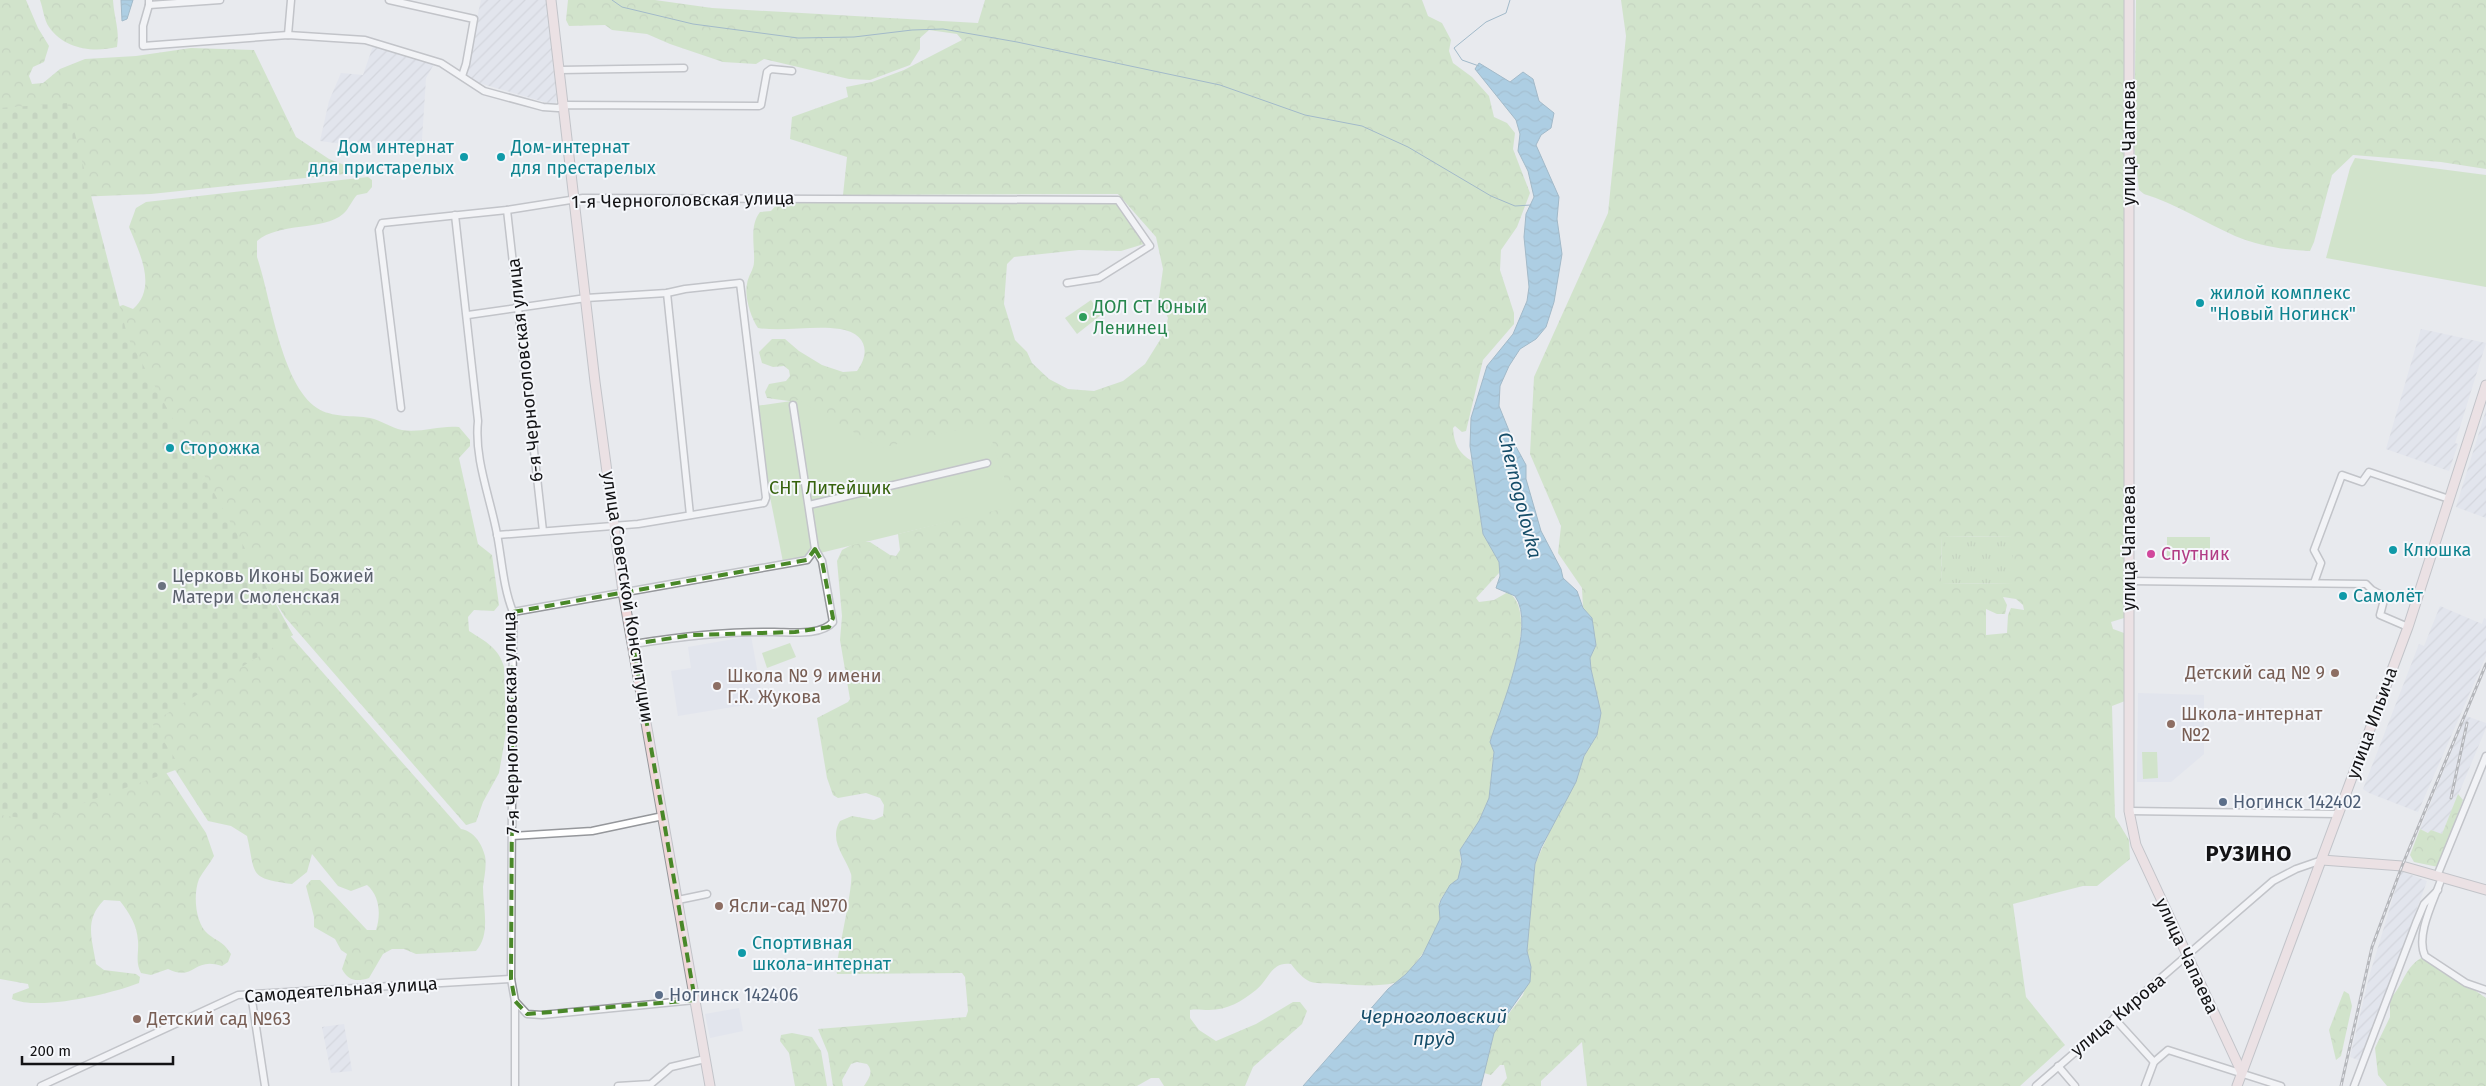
<svg xmlns="http://www.w3.org/2000/svg" width="2486" height="1086" viewBox="0 0 2486 1086" font-family="'Fira Sans',sans-serif">
  <defs>
    <pattern id="industrial-furrows" width="10" height="10" patternUnits="userSpaceOnUse" patternTransform="scale(1.25)"><rect width="10" height="10" fill="#dce0eb"/><path d="M-1 1l2-2M0 10L10 0M9 11l2-2" fill="none" stroke="#bcbfc9"/></pattern>
    <pattern id="grass-tufts" width="24" height="20" patternUnits="userSpaceOnUse" patternTransform="scale(1.25)"><rect width="24" height="20" fill="#b7dba1"/><path d="M3 7l-1-3M5 7V3M7 7l1-3M15 17l-1-3M17 17v-4M19 17l1-3" fill="none" stroke="#9cbb8a"/></pattern>
    <pattern id="forest-crowns" width="20" height="18" patternUnits="userSpaceOnUse" patternTransform="scale(1.25)"><rect width="20" height="18" fill="#b7dba1"/><path d="M2 6a3 3 0 1 1 6 0M12 15a3 3 0 1 1 6 0" fill="none" stroke="#9cbb8a"/></pattern>
    <pattern id="cemetery-stones" width="16" height="16" patternUnits="userSpaceOnUse" patternTransform="scale(1.25)"><rect width="16" height="16" fill="#b7dba1"/><path d="M2 7V4a2 2 0 0 1 4 0v3zM10 15v-3a2 2 0 0 1 4 0v3z" fill="#9cbb8a"/></pattern>
    <pattern id="water-waves" width="16" height="10" patternUnits="userSpaceOnUse" patternTransform="scale(1.25)"><rect width="16" height="10" fill="#67aed5"/><path d="M0 5q4-4 8 0t8 0" fill="none" stroke="#548cac"/></pattern>
  </defs>
  <rect width="100%" height="100%" fill="#e8eaee"/>
  <g fill="#dce0eb">
    <path d="M751,636L763,702L678,716L671,671L691,668L688,647Z"/>
    <path d="M2138,693L2204,695V754L2171,782H2137Z"/>
    <path d="M739,1008L743,1031L710,1038L705,1014Z"/>
  </g>
  <g fill="url(#industrial-furrows)">
    <path d="M481,0H546L557,99L555,105L479,83L465,74Z"/>
    <path d="M373,46L434,64L426,78L421,154L320,141L329,101L341,73L363,75Z"/>
    <path d="M2421,329L2486,343L2455,443L2458,444L2449,471L2386,449Z"/>
    <path d="M2486,410V518L2456,507Z"/>
    <path d="M2440,606L2482,624L2484,618L2486,619V656L2418,812L2369,793L2363,789L2419,644L2424,646Z"/>
    <path d="M2466,716L2486,723V728L2442,834L2431,830L2429,833L2420,829Z"/>
    <path d="M2401,871L2427,881L2361,1061L2350,1057L2369,977Z"/>
    <path d="M344,1024L352,1071L331,1073L322,1027Z"/>
  </g>
  <path fill="url(#grass-tufts)" d="M1942,536L2013,537V584L1941,583Z"/>
  <g fill="url(#forest-crowns)" fill-rule="evenodd">
    <path d="M0,0H26L38,28L49,46L44,62L33,67L29,76L32,84L43,83L60,69L85,59L136,56L191,48L254,50L296,137L329,159L347,166L348,172L344,174L151,194L0,200Z"/>
    <path d="M40,0H113C114,18 120,30 117,47C93,53 64,49 49,27C44,20 43,8 40,0Z"/>
    <path d="M568,0H655L712,8L978,23L985,0H1422L1428,16L1442,23L1451,40L1449,51L1453,63L1472,77L1489,96L1494,117L1507,123L1515,133L1513,149L1530,193L1517,227L1501,250L1500,270L1514,313V324L1483,360L1466,431L1462,432L1455,426L1453,428C1454,443 1458,453 1472,461L1483,534L1499,562V573L1476,598L1479,602L1494,600L1508,592C1542,613 1500,712 1490,742L1494,751L1489,798L1479,821L1460,850C1460,860 1464,871 1457,880C1451,887 1442,894 1439,904C1438,909 1441,914 1440,919C1437,935 1409,978 1394,983C1377,987 1357,985 1340,984C1312,982 1310,988 1291,964C1271,961 1269,980 1256,990C1242,1001 1228,1010 1209,1010C1202,1010 1197,1009 1190,1010V1018L1199,1030L1216,1041L1256,1024L1293,1002H1300L1307,1011L1302,1024L1253,1067L1245,1086H1164L1159,1078H1151L1137,1086H864C869,1078 874,1072 867,1064L857,1062L851,1064L842,1080L843,1086H833L828,1053L818,1029L966,1017L968,1011L965,977L962,973L837,974L836,969C838,954 854,882 851,874C846,857 828,841 840,821L852,816L874,820L883,816L884,805L880,798L866,793L838,798L833,795L827,778L817,718L848,702L850,699L840,640L842,616L837,561L842,550L857,542H870L890,555L896,556L900,550L898,534L993,510L858,459L796,402L767,398L765,392L769,384L786,381L790,376L789,370L784,366L773,367L762,363L759,352L772,339H785L799,351L822,365L843,372L857,371C871,352 866,333 840,329C813,325 785,332 758,328C751,318 744,296 747,284C748,276 754,269 754,262C755,246 749,226 760,212L771,211L779,202H1116L1144,244L1121,251L1079,250L1014,257L1007,264L1004,304L1015,340L1027,352L1032,363L1049,379L1068,389L1094,391L1123,381L1145,364L1165,332L1168,318L1159,298L1163,269L1156,237L1118,194L843,195L847,157L790,139L792,117L848,97L846,87L872,82L904,70L962,40L957,34L929,30L920,38V49L910,65L870,80L849,79L764,59L756,64L723,62L670,44L647,34L612,30L605,25L569,26L566,20Z"/>
    <path d="M1621,0H2124V618L2111,622L2113,629L2124,633L2125,701L2112,706L2115,817L2129,840L2130,859L2097,886H2083L2013,904L2026,997L2065,1045L2020,1086H1587L1582,1042L1541,1081V1086H1501L1507,1078L1504,1065H1500L1491,1075L1484,1073L1494,1033L1523,995L1531,967L1527,951L1535,864L1584,756L1597,735L1601,713L1591,669L1590,658L1596,645L1592,618L1583,608L1582,588L1558,553L1561,526L1530,454L1534,377L1608,213L1626,36ZM1942,536L2013,537L2012,584L1941,583ZM2003,597L2016,599L2023,605L2024,610L2011,608L2008,615L2007,633L1986,635V609L1997,614H2005L2007,605Z"/>
    <path d="M2136,0H2486V169L2441,162L2353,155L2332,175L2314,242L2310,251C2284,250 2259,246 2235,236C2204,222 2176,204 2144,194L2139,190L2134,147Z"/>
    <path d="M368,177L372,180V187L367,193L357,195C352,200 349,209 343,214C323,231 279,222 257,241V257C271,298 281,384 317,408C332,418 353,415 370,418C381,420 391,428 402,430C421,433 440,425 459,427L470,440V446L459,458L478,544L492,555L499,605L494,611L474,610L468,617L469,631C485,641 499,648 504,667L506,732L503,750L499,773L483,802L476,822L466,825L285,617L185,458L111,309L123,305L133,309C158,287 139,252 129,227L136,208L146,202Z"/>
    <path d="M0,606L132,721L206,833L214,856C210,864 203,871 199,879C193,894 195,923 208,934C219,943 222,940 231,954L228,962L222,966C193,956 195,982 168,969L151,975L141,973C135,962 139,953 138,941C137,925 130,914 120,901L104,900C84,920 92,938 96,964L104,970L136,974L140,977L139,983C111,994 39,1011 12,999L13,994L29,988L28,984L0,979Z"/>
    <path d="M287,632L461,829C474,831 482,844 485,856C487,865 484,878 483,887C483,907 491,935 476,951L416,954L404,949H392L383,954L369,978C357,982 348,981 342,969L347,954L341,950L335,939L314,927V917L306,886L311,880H320L367,930H376C381,915 380,896 367,885L351,891L338,886L312,854L307,872L292,884C247,878 256,874 247,836L231,826L208,821L146,725Z"/>
    <path d="M2458,794L2463,800L2438,867L2414,862L2410,855L2420,829L2428,833L2431,830L2442,834Z"/>
    <path d="M2425,956L2486,998V1086H2387L2378,1075L2375,1048L2390,1017V999C2405,983 2404,966 2425,956Z"/>
    <path d="M2344,991L2349,994L2352,1006L2341,1056L2336,1060L2329,1030Z"/>
    <path d="M792,1033L812,1037L821,1051L827,1086H795L789,1053L780,1041L781,1035Z"/>
  </g>
  <path fill="url(#cemetery-stones)" d="M67,103L128,338L293,635L152,723L181,768L36,820L0,815V108Z"/>
  <g fill="#b7dba1">
    <path d="M2355,158L2486,175V287L2326,258L2350,168Z"/>
    <path d="M1091,300L1101,315L1077,334L1065,318Z"/>
    <path d="M798,400L881,448L986,423L1014,506L783,562L769,492L756,406Z"/>
    <path d="M2167,537H2210V558L2167,557Z"/>
    <path d="M790,643L796,657L767,668L762,653Z"/>
    <path d="M2142,752H2157L2158,778L2143,779Z"/>
  </g>
  <g fill="url(#water-waves)" stroke="#4e809b">
    <path d="M121,0H133L127,19L122,21Z"/>
    <path d="M1479,63L1510,82L1523,72L1533,79L1539,101L1554,113L1551,128L1541,135L1536,145L1559,197L1557,219L1562,254L1554,302L1546,327L1536,339L1520,349L1509,366L1500,386L1499,406L1514,443L1526,465V479L1541,531L1561,569L1563,578L1577,591L1583,608L1592,618L1596,645L1590,658L1591,669L1601,713L1597,735L1584,756L1576,782L1541,848L1535,864L1527,951L1531,967L1530,982L1494,1033L1481,1086H1303L1388,989L1406,974L1422,956L1440,919L1439,906L1441,900L1450,885L1458,879L1462,862L1460,850L1479,821L1489,798L1494,752L1490,742C1500,709 1537,626 1515,596L1496,588L1500,576L1499,562L1483,534L1470,446L1471,418L1487,366L1513,334L1527,301L1529,287L1524,237L1526,214L1534,197L1528,171L1518,151L1520,134L1516,120L1475,69Z"/>
  </g>
  <g fill="none" stroke-linecap="round" stroke-linejoin="round">
    <g stroke="#4e809b" stroke-width="1">
      <path d="M612,0L622,7L693,24L798,38L854,37L912,30L943,29L1017,42L1220,85L1305,115L1362,126L1408,147L1491,196L1515,206L1531,205"/>
      <path d="M1479,66L1462,60L1454,48L1486,22L1506,13L1510,0"/>
    </g>
    <defs>
      <g id="street">
        <path d="M149,0V5L220,0"/>
        <path d="M389,0L474,19L466,64L462,76"/>
        <path d="M149,5L143,26V46L288,35L365,40L441,63L484,91L543,107L558,108L564,105L759,106L761,105L767,72L771,69L792,71"/>
        <path d="M288,35L291,0"/>
        <path d="M560,70L684,68"/>
        <path d="M507,210L543,531"/>
        <path d="M455,215L478,421C474,458 490,497 497,534C502,560 503,587 513,612L511,979L515,1001V1086"/>
        <path d="M667,293L690,515"/>
        <path d="M468,315L586,298L667,293L685,289L740,283L766,498L764,503L638,524L497,535"/>
        <path d="M401,408L379,230L382,223L507,210L583,198L1118,200L1150,246L1099,278L1067,283"/>
        <path d="M809,505L987,463"/>
        <path d="M2129,581L2366,584L2372,590L2383,596L2384,600L2380,615L2408,627"/>
        <path d="M2314,583L2321,563L2314,550L2342,475L2362,482L2369,472L2449,499"/>
        <path d="M513,612L807,560L815,549"/>
        <path d="M633,644C680,637 726,631 774,632C791,632 821,636 833,622L822,561L815,549L793,405"/>
        <path d="M2129,811L2339,814"/>
        <path d="M512,836L592,831L663,816"/>
        <path d="M2437,876L2486,756"/>
        <path d="M2442,877C2435,899 2415,934 2425,956L2466,983L2486,990"/>
        <path d="M678,900L707,894"/>
        <path d="M251,994L265,1086"/>
        <path d="M515,1001L527,1014L542,1015L695,1000"/>
        <path d="M2114,1018L2154,1062"/>
        <path d="M2058,1066L2075,1086"/>
        <path d="M41,1086L238,995L511,979"/>
        <path d="M618,1086L651,1084L671,1067L705,1059"/>
        <path d="M2036,1086L2273,881L2296,869L2322,860"/>
        <path d="M2145,1086L2154,1062L2168,1050L2281,1086"/>
        <path d="M2354,1086L2416,923L2424,904L2438,890"/>
      </g>
      <g id="secondary">
        <path d="M551,0L595,382L623,592L710,1086"/>
        <path d="M2129,0V811L2136,845L2242,1073"/>
        <path d="M2322,860L2402,866L2486,890"/>
        <path d="M2237,1086L2408,627L2486,385"/>
      </g>
    </defs>
    <use href="#street" stroke="#95979b" stroke-width="9"/>
    <use href="#secondary" stroke="#95979b" stroke-width="11"/>
    <use href="#street" stroke="#fff" stroke-width="6"/>
    <use href="#secondary" stroke="#f0d7d8" stroke-width="9"/>
    <defs>
      <g id="rail">
        <path d="M2451,798L2467,723"/>
        <path d="M2341,1086L2372,947L2402,866L2486,664"/>
      </g>
    </defs>
    <use href="#rail" stroke="#797a7d" stroke-width="3"/>
    <use href="#rail" stroke="#f5f7fb" stroke-width="1" stroke-dasharray="4" stroke-linecap="butt"/>
  </g>
  <path d="M0 0H2486V1086H0ZM815,549L822,561L833,618L829,627L795,632L692,635L633,644L695,1000L527,1014L515,1001L511,979L513,612L807,560Z" fill="#e8eaee" fill-opacity=".55" fill-rule="evenodd"/>
  <path fill="none" stroke="#498828" stroke-width="4" stroke-dasharray="10 6" stroke-linejoin="round" d="M815,549L822,561L833,618L829,627L795,632L692,635L633,644L695,1000L527,1014L515,1001L511,979L513,612L807,560Z"/>
  <g fill="#0f9aa8" stroke="#f5f7fb" stroke-width="2">
    <circle cx="464" cy="157" r="5"/>
    <circle cx="501" cy="157" r="5"/>
    <circle cx="2200" cy="303" r="5"/>
    <circle cx="170" cy="448" r="5"/>
    <circle cx="2393" cy="550" r="5"/>
    <circle cx="2343" cy="596" r="5"/>
    <circle cx="742" cy="953" r="5"/>
  </g>
  <circle fill="#2e9e5b" stroke="#f5f7fb" stroke-width="2" cx="1083" cy="317" r="5"/>
  <circle fill="#d1479c" stroke="#f5f7fb" stroke-width="2" cx="2151" cy="554" r="5"/>
  <circle fill="#6b7280" stroke="#f5f7fb" stroke-width="2" cx="162" cy="586" r="5"/>
  <g fill="#8d6e63" stroke="#f5f7fb" stroke-width="2">
    <circle cx="2335" cy="673" r="5"/>
    <circle cx="717" cy="686" r="5"/>
    <circle cx="2171" cy="724" r="5"/>
    <circle cx="719" cy="906" r="5"/>
    <circle cx="137" cy="1019" r="5"/>
  </g>
  <g fill="#5c6f8a" stroke="#f5f7fb" stroke-width="2">
    <circle cx="2223" cy="802" r="5"/>
    <circle cx="659" cy="995" r="5"/>
  </g>
  <g text-anchor="middle" dominant-baseline="central" stroke-width="4" stroke-linejoin="round" paint-order="stroke">
    <g font-size="18" fill="#131315" stroke="#f5f7fb">
      <text transform="translate(2129 143) rotate(-90)">улица Чапаева</text>
      <text transform="translate(683 200) rotate(-1)">1-я Черноголовская улица</text>
      <text transform="translate(525 370) rotate(-96)">6-я Черноголовская улица</text>
      <text transform="translate(2129 548) rotate(-90)">улица Чапаева</text>
      <text transform="translate(628 597) rotate(81)">улица Советской Конституции</text>
      <text transform="translate(511 723) rotate(-91)">7-я Черноголовская улица</text>
      <text transform="translate(2372 723) rotate(-70)">улица Ильича</text>
      <text transform="translate(2187 956) rotate(65)">улица Чапаева</text>
      <text transform="translate(341 990) rotate(-4)">Самодеятельная улица</text>
      <text transform="translate(2118 1015) rotate(-40)">улица Кирова</text>
    </g>
    <g font-size="18" fill="#0d838f" stroke="#f5f7fb" text-anchor="start">
      <text x="454" y="147" text-anchor="end">Дом интернат<tspan x="454" dy="21">для пристарелых</tspan></text>
      <text x="511" y="147">Дом-интернат<tspan x="511" dy="21">для престарелых</tspan></text>
      <text x="2210" y="293">жилой комплекс<tspan x="2210" dy="21">"Новый Ногинск"</tspan></text>
      <text x="180" y="448">Сторожка</text>
      <text x="2403" y="550">Клюшка</text>
      <text x="2353" y="596">Самолёт</text>
      <text x="752" y="943">Спортивная<tspan x="752" dy="21">школа-интернат</tspan></text>
    </g>
    <g font-size="18" fill="#27864d" stroke="#f5f7fb" text-anchor="start">
      <text x="1093" y="307">ДОЛ СТ Юный<tspan x="1093" dy="21">Ленинец</tspan></text>
    </g>
    <g font-size="18" fill="#37630e" stroke="#f5f7fb">
      <text x="830" y="488">СНТ Литейщик</text>
    </g>
    <g font-size="18" fill="#b23c85" stroke="#f5f7fb" text-anchor="start">
      <text x="2161" y="554">Спутник</text>
    </g>
    <g font-size="18" fill="#5b616d" stroke="#f5f7fb" text-anchor="start">
      <text x="172" y="576">Церковь Иконы Божией<tspan x="172" dy="21">Матери Смоленская</tspan></text>
    </g>
    <g font-size="18" fill="#785e54" stroke="#f5f7fb" text-anchor="start">
      <text x="2325" y="673" text-anchor="end">Детский сад № 9</text>
      <text x="727" y="676">Школа № 9 имени<tspan x="727" dy="21">Г.К. Жукова</tspan></text>
      <text x="2181" y="714">Школа-интернат<tspan x="2181" dy="21">№2</tspan></text>
      <text x="729" y="906">Ясли-сад №70</text>
      <text x="147" y="1019">Детский сад №63</text>
    </g>
    <g font-size="18" fill="#4e5e75" stroke="#f5f7fb" text-anchor="start">
      <text x="2233" y="802">Ногинск 142402</text>
      <text x="669" y="995">Ногинск 142406</text>
    </g>
    <g font-size="19" font-style="italic" fill="#154d69" stroke="#f5f7fb">
      <text transform="translate(1520 495) rotate(76)">Chernogolovka</text>
      <text x="1434" y="1016">Черноголовский<tspan x="1434" dy="22">пруд</tspan></text>
    </g>
    <g font-size="22" font-weight="bold" letter-spacing="1" fill="#131315" stroke="#f5f7fb">
      <text x="2249" y="853">РУЗИНО</text>
    </g>
  </g>
  <path d="M22 1056v8h151v-8" fill="none" stroke="#131315" stroke-width="2.5"/>
  <text x="30" y="1056" font-size="15" fill="#131315" stroke="#f5f7fb" stroke-width="4" paint-order="stroke">200 m</text>
</svg>
